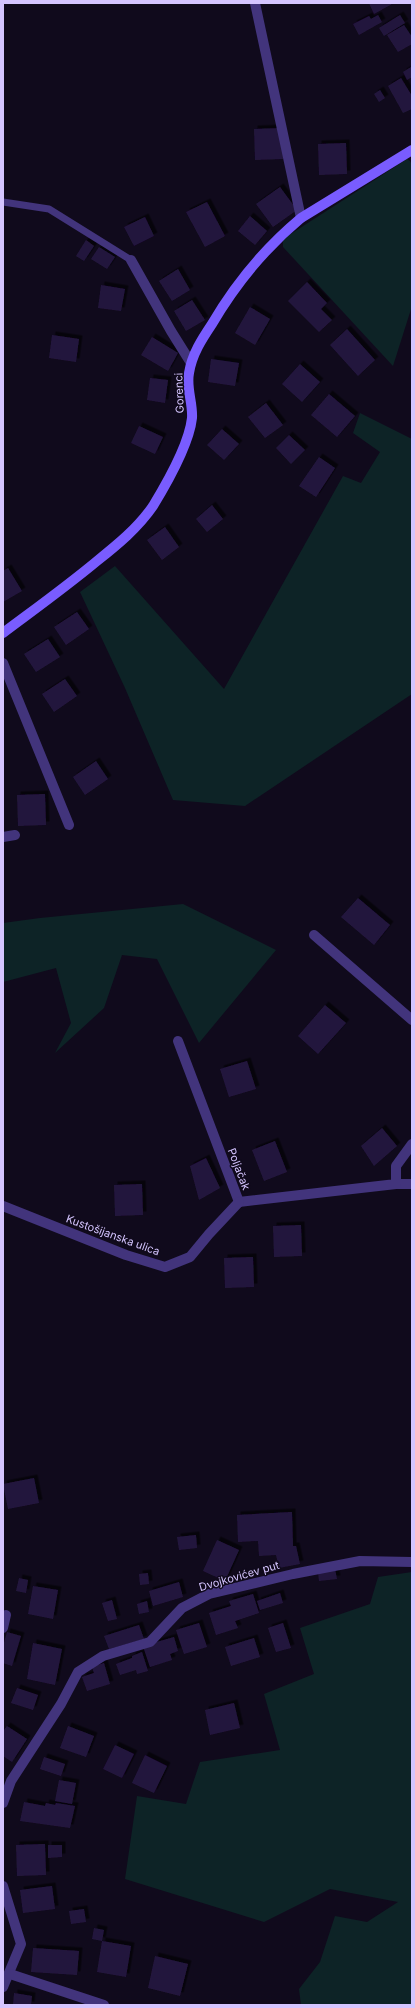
<svg xmlns="http://www.w3.org/2000/svg" width="415" height="2008" viewBox="0 0 415 2008" font-family="Inter,sans-serif">
  <defs>
    <filter id="shadow"><feDropShadow dx="3.5" dy="-3.5" stdDeviation="0" flood-color="#0009"/></filter>
  </defs>
  <rect width="100%" height="100%" fill="#100a1c"/>
  <g fill="#0d2326">
    <path d="M407,159L410,161L412,165V306L393,366L283,247V239Z"/>
    <path d="M360,413L412,439V694L245,806L173,800L125,688L80,592L115,566L224,689L343,476L361,483L380,452L353,433Z"/>
    <path d="M183,904L276,950L199,1043L157,959L122,955L104,1008L55,1053L71,1023L56,968L3,982V923L40,918Z"/>
    <path d="M412,1572V2005H301L299,1989L320,1962L335,1916L367,1922L398,1902L330,1889L264,1922L125,1879L137,1796L186,1804L200,1762L280,1750L264,1694L314,1674L300,1628L370,1604L378,1577Z"/>
  </g>
  <g fill="#24163d" filter="url(#shadow)">
    <path d="M369,3H391L392,4L374,14Z"/>
    <path d="M378,15L382,22L359,35L353,24L369,16L371,19Z"/>
    <path d="M400,15L405,23L384,36L379,28Z"/>
    <path d="M404,25L412,37V44L398,52L387,35Z"/>
    <path d="M411,67L412,77L407,80L403,72Z"/>
    <path d="M401,78L412,96V109L403,113L388,86Z"/>
    <path d="M380,90L385,98L379,102L374,94Z"/>
    <path d="M282,128L283,159L255,160L254,129Z"/>
    <path d="M346,143L347,174L319,175L318,144Z"/>
    <path d="M280,187L297,210L273,227L256,204Z"/>
    <path d="M207,202L225,236L205,247L186,212Z"/>
    <path d="M250,216L267,231L255,245L238,231Z"/>
    <path d="M145,217L154,236L134,246L124,227Z"/>
    <path d="M86,240L94,246L84,261L76,256Z"/>
    <path d="M99,247L115,257L107,269L91,259Z"/>
    <path d="M178,269L190,290L172,301L159,281Z"/>
    <path d="M307,282L327,303L321,309L332,320L319,332L288,301Z"/>
    <path d="M101,285L125,289L121,311L98,308Z"/>
    <path d="M192,300L205,320L186,331L174,311Z"/>
    <path d="M250,307L270,319L255,345L235,333Z"/>
    <path d="M347,329L375,360L358,376L330,345Z"/>
    <path d="M52,335L79,339L76,362L49,358Z"/>
    <path d="M152,337L178,353L168,371L141,355Z"/>
    <path d="M211,359L239,363L235,386L208,382Z"/>
    <path d="M300,364L320,382L302,402L282,384Z"/>
    <path d="M150,378L168,380L165,403L147,400Z"/>
    <path d="M329,394L355,416L337,437L311,415Z"/>
    <path d="M266,403L283,425L265,438L248,417Z"/>
    <path d="M139,426L163,437L155,454L131,443Z"/>
    <path d="M222,429L239,444L224,460L207,445Z"/>
    <path d="M289,435L305,450L291,464L276,448Z"/>
    <path d="M319,457L335,468L316,497L299,486Z"/>
    <path d="M212,505L223,519L207,532L196,519Z"/>
    <path d="M165,527L179,547L162,560L147,540Z"/>
    <path d="M8,568L22,591L3,602V571Z"/>
    <path d="M77,612L89,629L66,645L54,627Z"/>
    <path d="M48,639L60,657L36,672L24,654Z"/>
    <path d="M65,679L77,696L54,712L42,694Z"/>
    <path d="M96,761L108,779L85,795L73,777Z"/>
    <path d="M45,794L46,825L18,826L17,795Z"/>
    <path d="M358,898L390,925L374,945L341,917Z"/>
    <path d="M325,1005L346,1023L318,1054L298,1036Z"/>
    <path d="M247,1061L256,1089L229,1097L220,1069Z"/>
    <path d="M382,1128L397,1146L374,1166L361,1146Z"/>
    <path d="M275,1141L287,1172L264,1181L252,1150Z"/>
    <path d="M206,1158L220,1188L199,1200L190,1166Z"/>
    <path d="M142,1184L143,1215L115,1216L114,1185Z"/>
    <path d="M301,1225L302,1256L274,1257L273,1226Z"/>
    <path d="M253,1257L254,1287L225,1288L224,1258Z"/>
    <path d="M34,1478L39,1503L8,1509L3,1484Z"/>
    <path d="M292,1512L293,1546H296L300,1564L279,1568L276,1555L259,1556L258,1541L238,1542L237,1515Z"/>
    <path d="M196,1535L197,1548L179,1550L177,1537Z"/>
    <path d="M217,1540L239,1550L225,1581L203,1571Z"/>
    <path d="M335,1569L337,1579L319,1581L318,1572Z"/>
    <path d="M148,1573L149,1584L140,1585L139,1574Z"/>
    <path d="M19,1578L28,1580L26,1593L16,1591Z"/>
    <path d="M179,1582L183,1597L153,1606L149,1591Z"/>
    <path d="M33,1586L58,1590L53,1619L28,1614Z"/>
    <path d="M280,1593L283,1603L260,1610L257,1601Z"/>
    <path d="M253,1594L259,1613L235,1621L238,1628L216,1635L209,1613L231,1606L229,1601Z"/>
    <path d="M112,1600L117,1619L108,1621L102,1603Z"/>
    <path d="M147,1601L149,1612L139,1614L137,1604Z"/>
    <path d="M199,1623L207,1647L184,1654L176,1630Z"/>
    <path d="M283,1623L291,1648L276,1652L268,1628Z"/>
    <path d="M139,1625L144,1639L109,1649L104,1636Z"/>
    <path d="M7,1632L21,1636L12,1666L3,1663V1646Z"/>
    <path d="M174,1637L178,1651L170,1654L172,1660L150,1667L143,1646Z"/>
    <path d="M254,1638L260,1657L231,1666L225,1647Z"/>
    <path d="M33,1643L62,1649L55,1685L27,1679Z"/>
    <path d="M142,1652L148,1671L137,1674L136,1670L120,1675L116,1664L132,1658V1656Z"/>
    <path d="M104,1663L110,1684L87,1691L82,1677L94,1673L92,1667Z"/>
    <path d="M17,1688L38,1695L33,1710L11,1703Z"/>
    <path d="M234,1703L240,1728L210,1735L205,1710Z"/>
    <path d="M7,1726L27,1739L12,1762L3,1756V1731Z"/>
    <path d="M68,1726L94,1736L86,1757L60,1748Z"/>
    <path d="M115,1745L134,1754L122,1778L103,1769Z"/>
    <path d="M145,1755L167,1766L154,1793L132,1783Z"/>
    <path d="M44,1757L65,1764L61,1776L40,1769Z"/>
    <path d="M59,1780L76,1783L72,1804L55,1801Z"/>
    <path d="M24,1802L45,1806L46,1803L55,1805L56,1803L75,1806L70,1828L20,1821Z"/>
    <path d="M45,1844L46,1875L17,1876L16,1845Z"/>
    <path d="M48,1845H62V1857L48,1858Z"/>
    <path d="M52,1886L55,1909L23,1913L20,1890Z"/>
    <path d="M84,1909L86,1922L71,1924L69,1911Z"/>
    <path d="M94,1928L104,1930L102,1941L92,1939Z"/>
    <path d="M102,1941L131,1946L126,1977L97,1972Z"/>
    <path d="M33,1948L79,1951L77,1975L31,1972Z"/>
    <path d="M155,1956L188,1964L180,1996L148,1988Z"/>
    <path d="M14,1993L32,1996L31,2005H13Z"/>
  </g>
  <g fill="none" stroke-linecap="round" stroke-linejoin="round">
    <path stroke="#42347c" stroke-width="7" d="M3,202L49,209L131,260"/>
    <g stroke="#42347c" stroke-width="10">
      <path d="M255,3L301,218"/>
      <path d="M131,260L171,331L191,363"/>
      <path d="M3,663L69,825"/>
      <path d="M3,837L15,835"/>
      <path d="M314,935L412,1020"/>
      <path d="M178,1041L239,1202"/>
      <path d="M396,1184H412"/>
      <path d="M239,1202L396,1184V1166L412,1144"/>
      <path d="M3,1206L126,1255L165,1267L190,1257L209,1234L239,1202"/>
      <path d="M3,1628L6,1615"/>
      <path d="M3,1803L11,1781L61,1704L78,1672L103,1656L150,1642L182,1608L209,1594L293,1574L360,1561L412,1562"/>
      <path d="M3,1886L21,1944L3,1987"/>
      <path d="M10,1974L104,2005"/>
    </g>
    <path stroke="#795cff" stroke-width="10" d="M3,633C35,609 67,586 97,561C117,545 138,528 153,506C167,483 189,445 192,418C193,403 186,388 189,373C192,354 202,339 212,324C236,283 265,248 301,218L412,150"/>
  </g>
  <g text-anchor="middle" dominant-baseline="central" stroke-width="3" stroke-linejoin="round" paint-order="stroke">
    <g font-size="11" fill="#d5c5ff" stroke="#100a1c">
      <text transform="translate(179 393) rotate(-92)">Gorenci</text>
      <text transform="translate(239 1169) rotate(69)">Poljačak</text>
      <text transform="translate(113 1235) rotate(20)">Kustošijanska ulica</text>
      <text transform="translate(239 1576) rotate(-16)">Dvojkovićev put</text>
    </g>
  </g>
  <rect width="415" height="2008" fill="none" stroke="#d5c5ff" stroke-width="8"/>
</svg>
